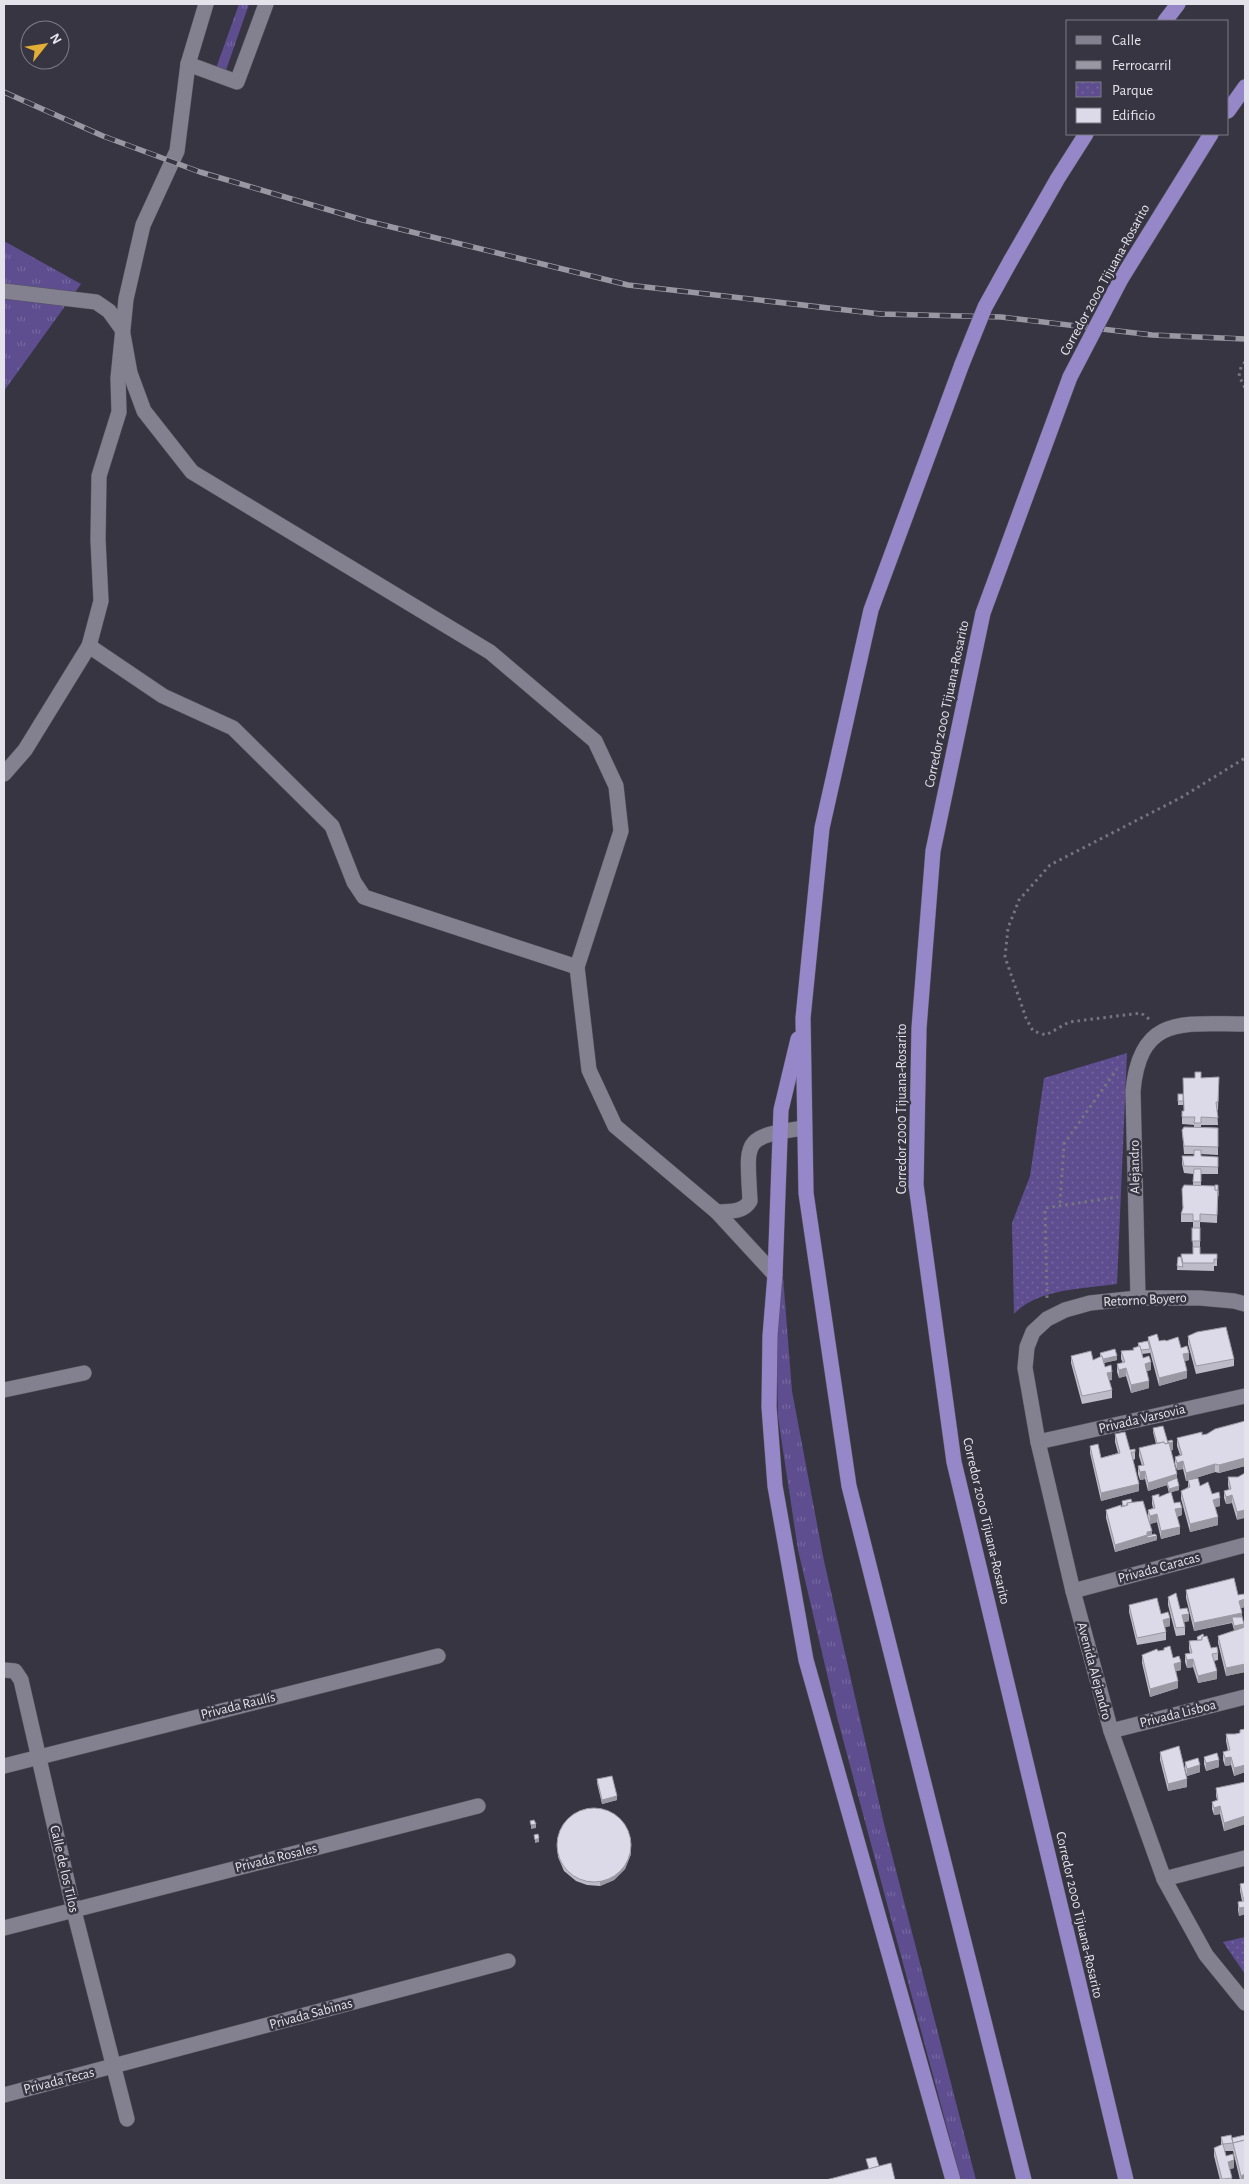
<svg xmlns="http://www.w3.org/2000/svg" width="1249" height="2184" viewBox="0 0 1249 2184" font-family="'Alegreya Sans',sans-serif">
  <defs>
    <pattern id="grass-tufts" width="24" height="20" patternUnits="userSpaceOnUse" patternTransform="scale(1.25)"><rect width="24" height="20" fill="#5e4d8f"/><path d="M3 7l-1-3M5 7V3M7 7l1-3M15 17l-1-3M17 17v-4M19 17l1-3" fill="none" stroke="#75669f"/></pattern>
    <pattern id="park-dots" width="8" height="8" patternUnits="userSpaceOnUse" patternTransform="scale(1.25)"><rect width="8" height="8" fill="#5e4d8f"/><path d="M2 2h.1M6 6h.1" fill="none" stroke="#75669f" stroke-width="1.8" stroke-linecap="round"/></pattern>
  </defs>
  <rect width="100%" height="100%" fill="#373541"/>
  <g fill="url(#grass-tufts)">
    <path d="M239,4H249L224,76L215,71Z"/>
    <path d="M4,241L81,284L4,391Z"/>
    <path d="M782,1264L792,1391L824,1561L884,1824L976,2180H961L837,1717L798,1550L778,1417L776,1328Z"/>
  </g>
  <g fill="url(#park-dots)">
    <path d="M1127,1053L1117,1284C1085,1289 1038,1288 1014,1314L1012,1223L1030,1176L1044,1078Z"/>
    <path d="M1245,1937V1974L1223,1942Z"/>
  </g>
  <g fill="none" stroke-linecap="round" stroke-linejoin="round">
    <defs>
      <g id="minor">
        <path d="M188,64L237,82L266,4"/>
        <path d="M4,291L96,302L109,311L122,329L130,373L144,411L192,472L490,652L595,741L616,786L621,831L577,967L589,1070L615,1126L717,1212L775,1275"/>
        <path d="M89,646L163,696L233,728L332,826L354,882L364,897L577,967"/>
        <path d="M4,774L25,750L89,646L101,601L98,540L99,476L119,412L118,378L126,299L143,225L177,151L188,64L206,4"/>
        <path d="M717,1212C729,1211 743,1213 750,1201C747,1140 741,1137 804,1128"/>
        <path d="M1138,1298L1133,1091C1140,1014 1184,1024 1245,1024"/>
        <path d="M1245,1304L1234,1301L1200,1298H1138L1090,1303L1065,1310L1047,1319L1033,1332L1027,1347L1025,1368L1038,1442L1073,1591L1111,1731L1164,1879L1206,1955L1245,2003"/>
        <path d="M4,1390L84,1373"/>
        <path d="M1038,1442L1245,1396"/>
        <path d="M1073,1591L1245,1545"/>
        <path d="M4,1670L15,1671L21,1680L74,1911L127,2119"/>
        <path d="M1111,1731L1245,1697"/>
        <path d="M4,1766L438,1656"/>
        <path d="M1164,1879L1245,1858"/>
        <path d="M4,1928L478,1806"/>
        <path d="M4,2095L508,1961"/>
      </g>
      <g id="highway">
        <path d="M1165,21L1178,4"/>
        <path d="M1228,111L1245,87"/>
        <path d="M1011,260L1058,178L1086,134"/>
        <path d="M1121,279L1211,134"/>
        <path d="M962,364L871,610L822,828L803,1018L806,1193L849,1486L1024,2180"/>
        <path d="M1070,377L983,613L933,851L919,1028L916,1185L954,1462L1126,2180"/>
        <path d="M798,1039L781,1110L775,1275L770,1336L769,1407L775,1486L806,1660L953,2180"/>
      </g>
    </defs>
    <use href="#minor" stroke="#55545e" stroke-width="16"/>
    <use href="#highway" stroke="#55545e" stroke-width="16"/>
    <g stroke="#76747f" stroke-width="3" stroke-dasharray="2.5 4" stroke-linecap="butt">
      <path d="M1245,362L1241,367L1239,376L1245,388"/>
      <path d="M1149,1019L1141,1013L1069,1022L1046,1035L1033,1031L1026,1018L1005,957L1008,928L1019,900L1050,865L1182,797L1245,758"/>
      <path d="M1060,1203L1064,1144L1117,1069"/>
      <path d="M1047,1298L1045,1208L1118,1197"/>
    </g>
    <use href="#minor" stroke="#83818f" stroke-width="15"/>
    <use href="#highway" stroke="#9688c8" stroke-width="15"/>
    <defs>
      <path id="rail" d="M4,92L103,136L200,172L363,220L628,285L881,314L1001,317L1152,335L1245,339"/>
    </defs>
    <use href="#rail" stroke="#9997a1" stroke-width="5.5"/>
    <use href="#rail" stroke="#373541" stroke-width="4" stroke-dasharray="11" stroke-linecap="butt"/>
    <defs>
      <g id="highway-bridge">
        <path d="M962,364L985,307L1011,260"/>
        <path d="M1070,377L1121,279"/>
      </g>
    </defs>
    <use href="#highway-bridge" stroke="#55545e" stroke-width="16" stroke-linecap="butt"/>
    <use href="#highway-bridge" stroke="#9688c8" stroke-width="15"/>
  </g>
  <g fill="#bdbbc8">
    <path d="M1219,1077L1218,1110H1217L1218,1125H1201V1127L1218,1128V1155L1201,1154V1156L1218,1157V1174H1201V1186H1215L1218,1185L1217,1223L1200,1222V1254H1217V1266H1214V1271L1177,1270L1178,1257H1181V1254H1193L1192,1228H1193V1222H1181V1214L1183,1210L1182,1189L1193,1185V1174L1184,1173L1182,1164V1156H1194V1154H1184L1182,1130L1194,1127V1125L1182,1124V1111H1184L1201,1078Z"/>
    <rect x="1178" y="1094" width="5" height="11"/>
    <path d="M1188,1336L1234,1359V1366L1196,1374L1188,1344Z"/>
    <path d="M1148,1337L1159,1341H1166L1181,1348L1189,1360L1184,1361L1187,1378L1159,1386L1150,1352V1353L1142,1354L1143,1358L1151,1370L1147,1371L1149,1388L1131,1393L1126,1376L1119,1378L1117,1372V1364L1123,1363L1121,1359V1351L1133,1350L1138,1347V1343L1148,1341Z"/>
    <path d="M1100,1353L1117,1360L1104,1363L1105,1367L1112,1380H1109L1112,1390V1398L1082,1404L1071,1363V1356L1093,1360L1100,1357Z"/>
    <path d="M1245,1421V1466L1219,1473L1215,1472L1186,1481L1183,1469L1177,1470L1175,1464V1457L1180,1455L1177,1446V1438L1195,1434L1202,1435L1207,1434Z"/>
    <path d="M1153,1428L1173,1450H1171L1179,1490L1171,1492L1174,1503L1182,1515L1177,1517L1180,1534L1161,1539L1157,1522L1150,1524L1148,1517V1510L1153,1508L1152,1504V1496L1159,1497L1169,1493L1167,1485L1148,1491L1145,1479L1140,1480L1138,1474V1466H1142L1139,1456V1448L1156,1444L1153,1432Z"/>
    <path d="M1115,1434L1130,1450L1135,1449V1459L1133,1460L1139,1491L1101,1501L1090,1453V1446L1101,1458L1118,1453L1115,1442Z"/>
    <path d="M1228,1477H1238L1237,1520L1232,1503L1226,1504L1224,1498V1491L1229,1490L1228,1485Z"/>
    <path d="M1188,1480L1200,1486L1212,1494L1220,1506L1215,1507L1218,1525L1190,1532L1181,1499V1491L1188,1487Z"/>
    <path d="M1122,1501L1132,1502L1152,1535L1157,1540L1115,1552L1106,1518V1510L1122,1506Z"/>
    <path d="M1186,1590L1238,1595L1245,1607L1241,1608L1244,1628L1245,1627V1672L1226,1676L1218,1643V1636L1241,1629L1234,1630L1232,1623L1194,1631L1186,1598Z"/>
    <path d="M1168,1597L1180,1609L1189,1621L1184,1622L1185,1627V1635L1176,1636L1168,1605Z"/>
    <path d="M1129,1605L1161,1614L1170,1626L1165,1627L1166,1632V1640L1137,1645L1129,1612Z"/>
    <path d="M1197,1637H1204L1211,1648L1218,1653V1660L1214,1661L1217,1679L1198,1683L1193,1667L1187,1668L1185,1662V1654L1190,1653L1189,1649V1641L1197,1640Z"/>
    <path d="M1164,1648L1173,1658L1181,1670L1176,1671L1178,1688L1150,1697L1142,1663V1655L1164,1650Z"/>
    <path d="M1245,1729V1772L1234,1776L1231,1765L1225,1766L1223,1760V1752L1228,1751L1226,1741V1734H1235L1240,1733V1730Z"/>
    <path d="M1160,1752L1187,1787L1168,1791L1160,1760Z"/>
    <path d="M1204,1757L1219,1767L1206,1771L1204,1764Z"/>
    <path d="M1185,1762L1200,1772L1187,1776L1185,1769Z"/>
    <path d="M597,1779L617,1800L602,1804L597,1783Z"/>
    <path d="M1245,1785V1824L1224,1831L1220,1814L1214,1815L1212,1809V1802L1217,1800L1216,1796V1788Z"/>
    <path d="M557,1841L631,1854L625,1869L614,1880L600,1886L587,1885L576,1881L564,1871L558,1857Z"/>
    <path d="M1245,1883V1914L1239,1916L1238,1910V1902L1242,1901L1240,1891V1884Z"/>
    <path d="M1231,2135L1245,2180H1240L1233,2151H1225L1226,2156L1234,2168L1229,2169L1232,2180H1220L1214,2156V2148L1221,2145V2137Z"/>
  </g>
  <g fill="#9a98a2">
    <path d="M1189,1353V1360L1183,1362V1354Z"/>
    <path d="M1117,1356V1360L1102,1363V1360Z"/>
    <path d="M1151,1362V1370L1145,1371V1364Z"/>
    <path d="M1126,1368V1376L1119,1378V1370Z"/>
    <path d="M1187,1371V1378L1159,1386V1378Z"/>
    <path d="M1112,1372V1380L1107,1381V1373Z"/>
    <path d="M1149,1381V1388L1131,1393V1385Z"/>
    <path d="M1173,1442V1450L1169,1451V1443Z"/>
    <path d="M1245,1458V1466L1219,1473V1465Z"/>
    <path d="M1183,1461V1469L1177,1470V1463Z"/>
    <path d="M1215,1464V1472L1186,1481V1473Z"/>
    <path d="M1145,1471V1479L1140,1480V1472Z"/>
    <path d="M1177,1474V1482H1167V1485L1148,1491V1483Z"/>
    <path d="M1139,1484V1491L1101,1501V1493Z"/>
    <path d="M1179,1486V1490L1169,1493V1489Z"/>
    <path d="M1232,1495V1503L1226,1504V1497Z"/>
    <path d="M1220,1498V1506L1213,1508V1500Z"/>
    <path d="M1182,1508V1515L1175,1517V1509Z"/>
    <path d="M1245,1510V1518L1237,1520V1512Z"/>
    <path d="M1157,1514V1522L1150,1524V1516Z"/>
    <path d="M1218,1517V1525L1190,1532V1524Z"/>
    <path d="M1180,1527V1534L1161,1539V1531Z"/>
    <path d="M1152,1531V1537L1157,1536V1540L1115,1552V1545Z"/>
    <path d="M1245,1599V1607L1239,1608V1601Z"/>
    <path d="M1242,1613V1620L1194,1631V1623Z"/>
    <path d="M1189,1614V1621L1182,1623V1615Z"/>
    <path d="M1170,1618V1626L1163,1628V1620Z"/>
    <path d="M1244,1624V1628L1234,1630V1626Z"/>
    <path d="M1193,1659V1667L1187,1668V1660Z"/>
    <path d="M1181,1662V1670L1174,1672V1664Z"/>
    <path d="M1245,1664V1672L1226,1676V1668Z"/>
    <path d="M1217,1671V1679L1198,1683V1676Z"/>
    <path d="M1178,1681V1688L1150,1697V1689Z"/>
    <path d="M1231,1757V1765L1225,1766V1758Z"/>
    <path d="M1219,1760V1767L1206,1771V1763Z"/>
    <path d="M1200,1765V1772L1187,1776V1769Z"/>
    <path d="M1245,1765V1772L1234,1776V1768Z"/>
    <path d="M1187,1779V1787L1168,1791V1784Z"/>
    <path d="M617,1796V1800L602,1804V1800Z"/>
    <path d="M1220,1806V1814L1214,1815V1808Z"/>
    <path d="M1245,1816V1824L1224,1831V1823Z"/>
    <path d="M536,1824V1828L531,1829V1825Z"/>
    <path d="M539,1838V1842L535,1843V1840Z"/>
    <path d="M631,1850V1854L625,1869L614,1880L600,1886V1882Z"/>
    <path d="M1245,1907V1914L1239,1916V1908Z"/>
    <path d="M1234,2160V2168L1228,2170V2162Z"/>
    <path d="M1245,2174V2180H1241V2176Z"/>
  </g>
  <g fill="#dcd9e8" stroke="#9a98a2">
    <path d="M1195,1072H1201V1078L1219,1077L1218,1102H1216L1218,1118L1201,1117V1123H1194L1195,1117H1182V1111H1184L1183,1078H1195Z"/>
    <rect x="1178" y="1094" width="5" height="7"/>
    <path d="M1184,1127L1218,1128V1147L1184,1146L1182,1130Z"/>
    <path d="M1194,1150H1201V1156L1218,1157V1167L1184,1166L1182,1156H1194Z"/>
    <path d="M1194,1169H1201V1182H1193Z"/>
    <path d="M1184,1185L1215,1186V1190H1218L1217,1215L1200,1214V1221H1193V1214H1181L1183,1208L1182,1189Z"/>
    <path d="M1215,1185H1218V1196V1190H1215Z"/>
    <rect x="1192" y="1228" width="8" height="13"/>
    <path d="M1193,1247H1200V1254H1217V1259H1214V1263H1183L1181,1254H1193Z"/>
    <path d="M1178,1257H1181L1183,1267L1177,1266Z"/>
    <path d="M1226,1327L1234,1359L1196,1366L1188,1336L1197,1332Z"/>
    <path d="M1157,1334L1159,1341L1165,1340L1166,1341L1178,1337L1181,1348L1187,1346L1189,1353L1183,1354L1187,1371L1159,1378L1148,1337Z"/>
    <path d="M1148,1341L1150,1349L1141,1350L1138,1343Z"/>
    <path d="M1140,1346L1143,1358L1149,1356L1151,1362L1145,1364L1149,1381L1131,1385L1126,1368L1119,1370L1117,1364L1125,1362L1121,1351L1134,1350L1133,1348Z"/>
    <path d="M1115,1349L1117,1356L1103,1359L1100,1353Z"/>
    <path d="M1091,1351L1093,1360L1102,1356L1105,1367L1111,1365L1112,1372L1107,1373L1112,1390L1082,1396L1071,1356Z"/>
    <path d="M1245,1421V1458L1219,1465L1215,1464L1186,1473L1183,1461L1177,1463L1175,1457L1182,1455L1177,1438L1202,1432V1435L1207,1434L1215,1429Z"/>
    <path d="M1163,1426L1168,1443L1165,1444L1164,1442L1157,1443L1153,1428Z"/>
    <path d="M1125,1432L1130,1450L1135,1449V1452H1131L1139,1484L1101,1493L1090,1446L1098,1444L1101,1458L1120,1453L1115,1434Z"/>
    <path d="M1172,1440L1173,1442L1169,1443L1177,1474L1148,1483L1145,1471L1140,1472L1138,1466L1144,1465L1139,1448L1164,1442L1165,1444L1169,1443L1168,1441Z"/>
    <path d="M1245,1473V1510L1237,1512L1232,1495L1226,1497L1224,1491L1231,1489L1228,1477H1238Z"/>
    <path d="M1177,1478L1179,1486L1169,1489L1167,1482Z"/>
    <path d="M1198,1478L1200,1486L1208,1482L1212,1494L1219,1492L1220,1498L1213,1500L1218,1517L1190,1524L1181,1491L1190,1487L1188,1480Z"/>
    <path d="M1171,1492L1174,1503L1180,1502L1182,1508L1175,1509L1180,1527L1161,1531L1157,1514L1150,1516L1148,1510L1155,1508L1152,1496L1159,1494V1497Z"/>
    <path d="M1131,1499L1132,1502L1127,1503V1505L1123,1506L1122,1501Z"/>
    <path d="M1143,1501L1152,1531L1147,1532V1535L1115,1545L1106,1510L1121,1505V1507L1128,1505L1127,1503Z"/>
    <path d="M1155,1534L1157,1536L1147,1538V1536Z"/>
    <path d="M1234,1578L1238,1595L1244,1594L1245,1598V1599L1239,1601L1242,1613L1194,1623L1186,1590Z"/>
    <path d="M1176,1593L1180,1609L1187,1608L1189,1614L1182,1615L1185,1627L1176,1628L1168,1597Z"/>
    <path d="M1157,1598L1161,1614L1168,1612L1170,1618L1163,1620L1166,1632L1137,1638L1129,1605Z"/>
    <path d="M1232,1617H1242L1244,1624L1234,1626Z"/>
    <path d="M1245,1627V1664L1226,1668L1218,1636Z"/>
    <path d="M1203,1634L1204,1637H1202V1640H1198L1197,1637Z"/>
    <path d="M1207,1636L1211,1648L1217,1647L1218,1653L1212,1654L1217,1671L1198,1676L1193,1659L1187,1660L1185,1654L1192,1653L1189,1641L1202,1640V1637Z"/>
    <path d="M1170,1646L1173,1658L1179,1656L1181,1662L1174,1664L1178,1681L1150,1689L1142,1655L1157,1649L1158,1651L1164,1650V1648Z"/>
    <path d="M1245,1729V1765L1234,1768L1231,1757L1225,1758L1223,1752L1230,1750L1226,1734H1235L1240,1733V1730Z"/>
    <path d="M1179,1746L1187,1779L1168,1784L1160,1752Z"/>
    <path d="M1217,1753L1219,1760L1206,1763L1204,1757Z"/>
    <path d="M1198,1758L1200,1765L1187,1769L1185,1762Z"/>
    <path d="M612,1776L617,1796L602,1800L597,1779Z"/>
    <path d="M1245,1782V1816L1224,1823L1220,1806L1214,1808L1212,1802L1218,1800L1216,1788Z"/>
    <circle cx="594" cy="1845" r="37"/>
    <path d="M534,1820L536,1824L531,1825L530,1821Z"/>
    <path d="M538,1834L539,1838L535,1840L534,1835Z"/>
    <path d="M1245,1883V1907L1239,1908L1238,1902L1244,1901L1240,1884Z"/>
    <path d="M1231,2135L1233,2143L1223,2144L1226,2156L1233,2154L1234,2160L1228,2162L1232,2178L1222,2179L1214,2148L1223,2144L1221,2137Z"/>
    <path d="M1245,2135V2140L1233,2143L1232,2138Z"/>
    <path d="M1245,2140V2174L1241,2176L1233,2143Z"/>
    <path d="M876,2157L879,2166L869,2169L866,2159Z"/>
    <path d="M891,2163L895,2180H826Z"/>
  </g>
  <g text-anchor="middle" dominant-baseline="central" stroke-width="5" stroke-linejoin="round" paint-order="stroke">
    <g font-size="14" fill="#e4e3eb" stroke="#373541">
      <text transform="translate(1105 280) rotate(-61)">Corredor 2000 Tijuana-Rosarito</text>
      <text transform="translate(947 704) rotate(-78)">Corredor 2000 Tijuana-Rosarito</text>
      <text transform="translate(902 1109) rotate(-90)">Corredor 2000 Tijuana-Rosarito</text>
      <text transform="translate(1135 1167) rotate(-91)">Alejandro</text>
      <text transform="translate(1145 1300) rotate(-3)">Retorno Boyero</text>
      <text transform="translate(1142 1419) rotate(-13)">Privada Varsovia</text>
      <text transform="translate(986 1521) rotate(77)">Corredor 2000 Tijuana-Rosarito</text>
      <text transform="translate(1159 1568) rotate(-15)">Privada Caracas</text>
      <text transform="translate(1094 1671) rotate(75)">Avenida Alejandro</text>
      <text transform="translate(238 1706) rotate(-14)">Privada Raulís</text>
      <text transform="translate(1178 1714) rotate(-14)">Privada Lisboa</text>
      <text transform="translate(276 1858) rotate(-14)">Privada Rosales</text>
      <text transform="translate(64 1869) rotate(77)">Calle de los Tilos</text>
      <text transform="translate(1079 1915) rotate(77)">Corredor 2000 Tijuana-Rosarito</text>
      <text transform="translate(311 2014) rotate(-15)">Privada Sabinas</text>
      <text transform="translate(59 2081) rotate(-14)">Privada Tecas</text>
    </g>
  </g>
  <rect width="1249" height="2184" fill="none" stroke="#e4e3eb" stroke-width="10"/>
  <rect x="1066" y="20" width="162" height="115" fill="#373541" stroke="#7c7b85"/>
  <rect x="1076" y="36" width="25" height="8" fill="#83818f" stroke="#7c7b85"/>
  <text x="1112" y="45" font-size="15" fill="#e4e3eb">Calle</text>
  <rect x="1076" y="61" width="25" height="8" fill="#9997a1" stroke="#7c7b85"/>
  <text x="1112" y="70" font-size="15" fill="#e4e3eb">Ferrocarril</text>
  <rect x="1076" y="82" width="25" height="15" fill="url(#park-dots)" stroke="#7c7b85"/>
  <text x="1112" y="95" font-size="15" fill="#e4e3eb">Parque</text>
  <rect x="1076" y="108" width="25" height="15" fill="#dcd9e8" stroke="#7c7b85"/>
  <text x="1112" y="120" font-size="15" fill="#e4e3eb">Edificio</text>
  <g transform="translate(45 45) rotate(60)"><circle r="24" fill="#373541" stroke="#7c7b85"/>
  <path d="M0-4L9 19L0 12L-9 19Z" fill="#e3ae35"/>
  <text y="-8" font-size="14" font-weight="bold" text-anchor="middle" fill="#e4e3eb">N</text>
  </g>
</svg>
